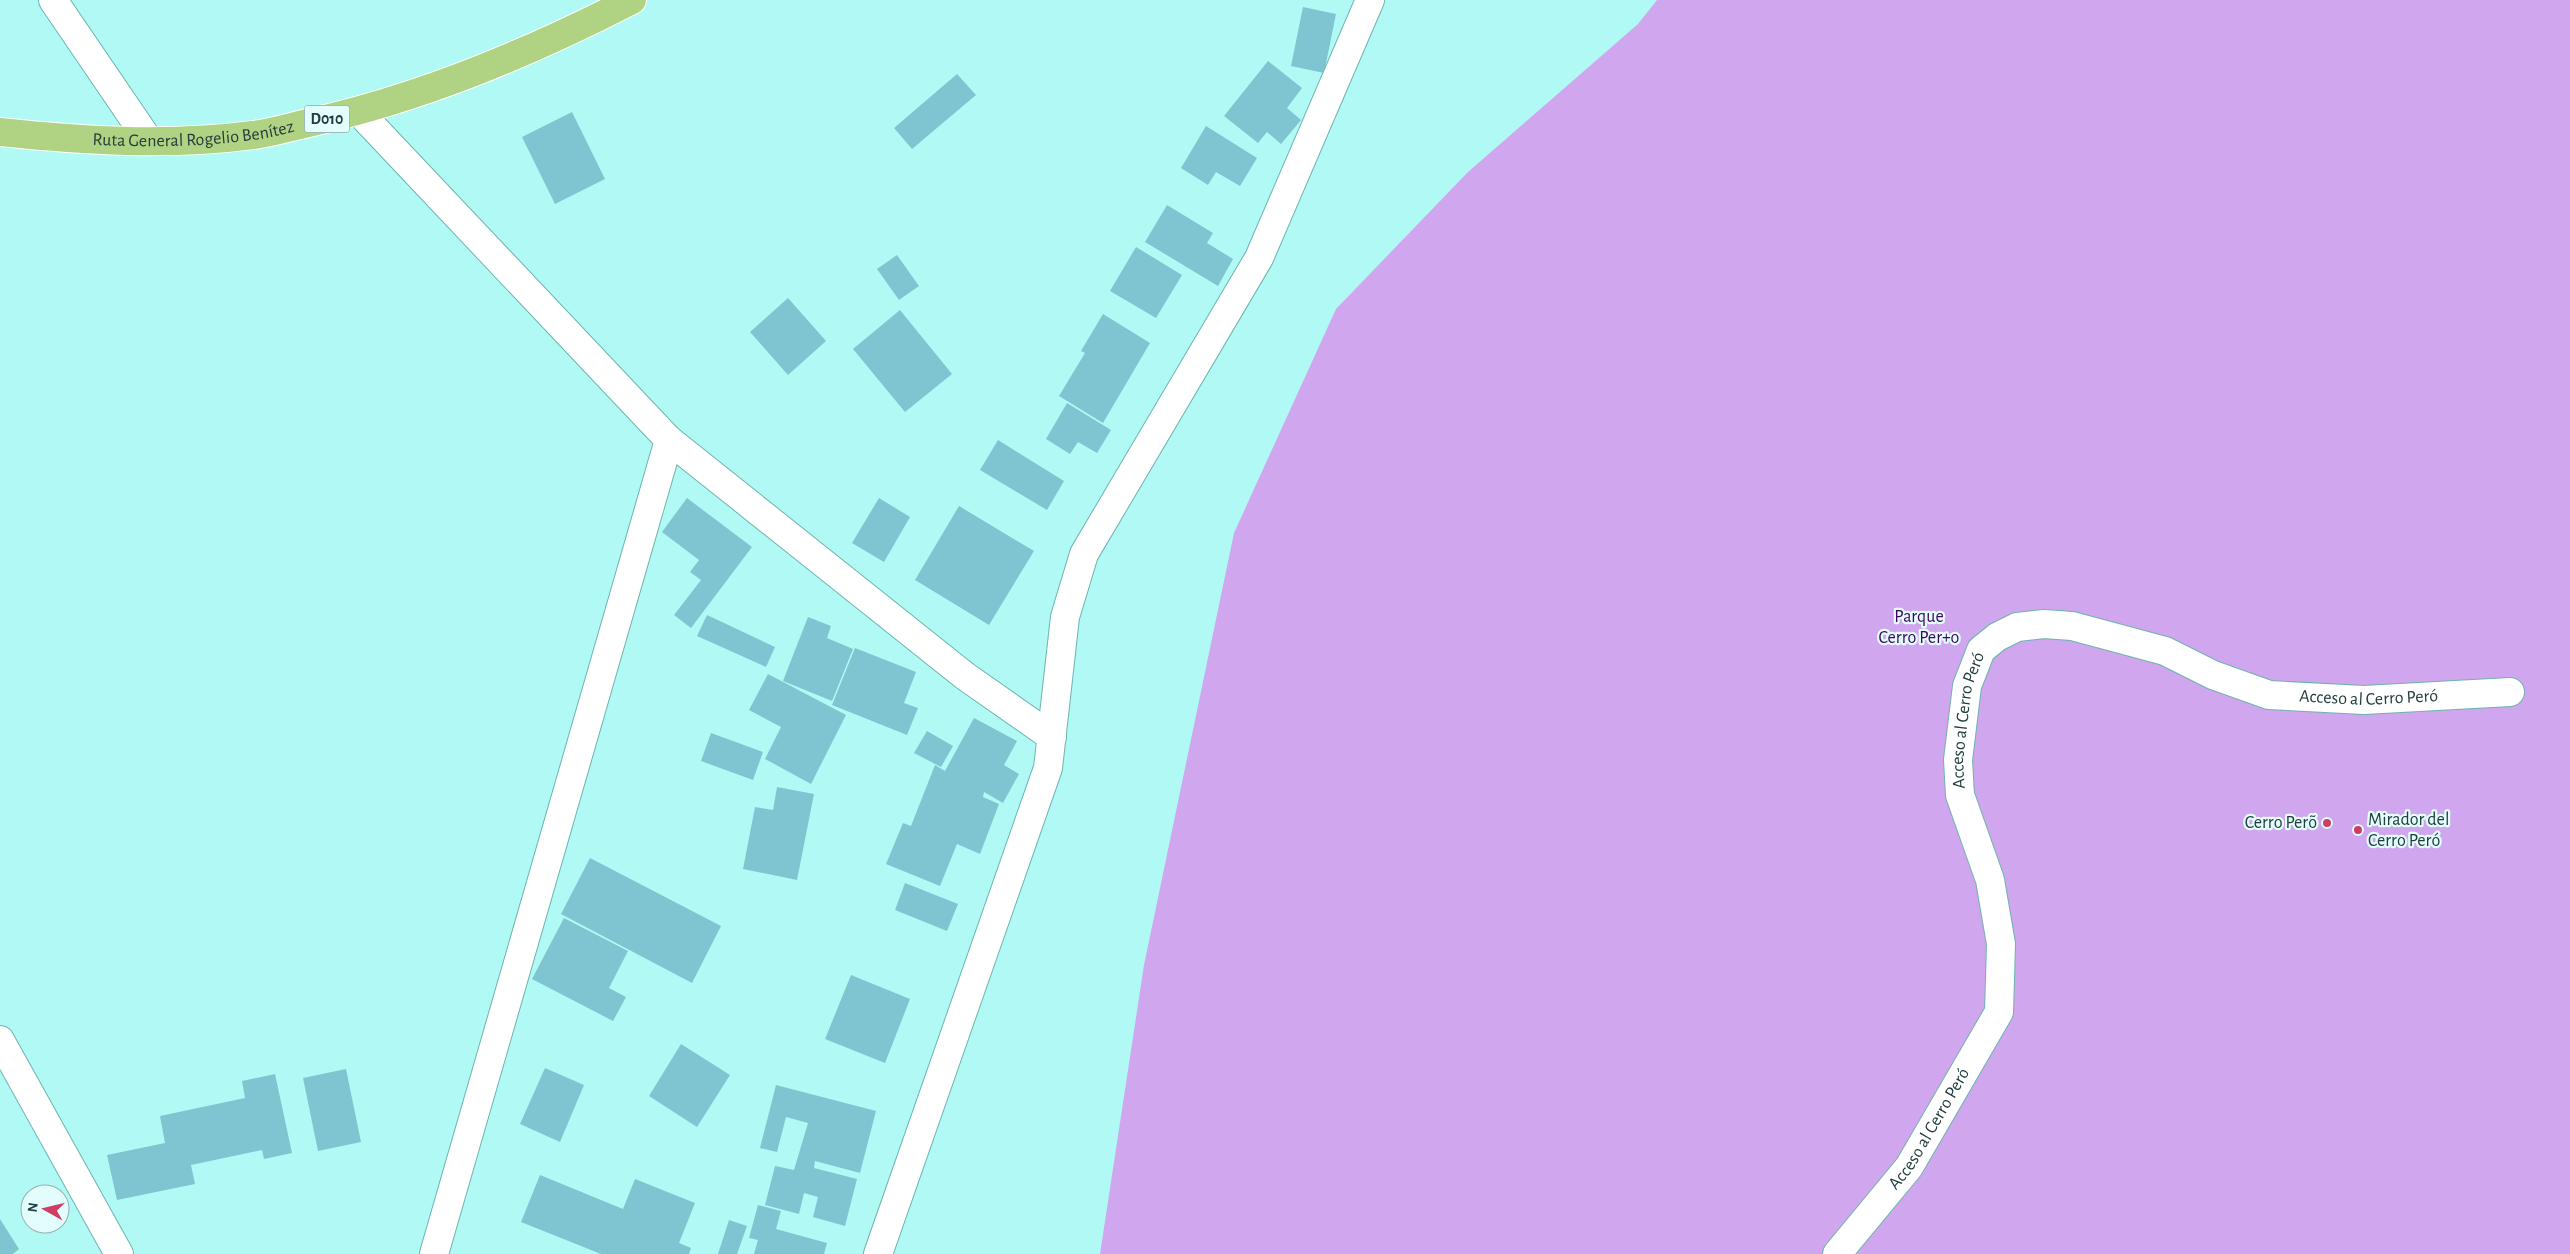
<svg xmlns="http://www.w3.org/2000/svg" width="2570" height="1254" viewBox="0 0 2570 1254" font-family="'Alegreya Sans',sans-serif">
  <rect width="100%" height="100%" fill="#b1f9f4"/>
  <path fill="#d0a6ef" d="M1657,0H2570V1254H1100L1144,965L1234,533L1336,309L1468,172L1638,24Z"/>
  <g fill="#7fc5d1">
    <path d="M1303,7L1336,14L1324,73L1291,66Z"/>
    <path d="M1268,61L1302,88L1287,108L1301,120L1281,144L1267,132L1258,143L1224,116Z"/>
    <path d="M957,74L976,95L912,149L894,128Z"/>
    <path d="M572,112L605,179L555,204L522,137Z"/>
    <path d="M1206,126L1257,158L1240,186L1216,172L1208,185L1181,168Z"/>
    <path d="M1167,205L1213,233L1207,243L1233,259L1218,286L1145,242Z"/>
    <path d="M1136,247L1182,275L1156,318L1110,291Z"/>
    <path d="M897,255L919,286L899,300L877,269Z"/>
    <path d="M788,298L826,341L788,375L750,332Z"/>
    <path d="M900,310L952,374L905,412L853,349Z"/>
    <path d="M1103,314L1150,343L1103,423L1059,396L1085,353L1081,351Z"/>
    <path d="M1067,403L1111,430L1097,453L1078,442L1070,454L1046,439Z"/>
    <path d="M998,440L1064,481L1047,510L980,470Z"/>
    <path d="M687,498L752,547L691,628L674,615L701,580L690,572L699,560L662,532Z"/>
    <path d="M879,498L910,517L884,562L852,543Z"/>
    <path d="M959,506L1034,551L989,625L915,580Z"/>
    <path d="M707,615L775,647L766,667L697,636Z"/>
    <path d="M808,617L831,626L827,638L853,649L832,701L783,681Z"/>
    <path d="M855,648L916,672L904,703L918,708L907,735L832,705Z"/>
    <path d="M768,674L846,715L811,784L765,759L781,727L749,710Z"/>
    <path d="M974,718L1017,741L1004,765L1019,774L1003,803L984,792L983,797L999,804L980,854L957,844L940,886L886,864L903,823L911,826L935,765L945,771Z"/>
    <path d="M927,731L953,746L941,767L914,753Z"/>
    <path d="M711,733L763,752L753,780L701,761Z"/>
    <path d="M777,787L814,794L797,880L743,869L755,807L773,810Z"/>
    <path d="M590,858L721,926L692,983L561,914Z"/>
    <path d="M905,883L958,904L947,931L895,910Z"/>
    <path d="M564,918L628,951L609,988L626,997L613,1021L532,979Z"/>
    <path d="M851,975L910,999L885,1063L825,1039Z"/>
    <path d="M681,1044L730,1075L697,1127L649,1096Z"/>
    <path d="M545,1068L584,1085L560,1142L520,1124Z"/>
    <path d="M346,1069L361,1142L318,1151L303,1078Z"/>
    <path d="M275,1074L292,1153L264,1159L262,1150L191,1165L195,1184L117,1200L107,1155L165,1143L160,1116L245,1098L242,1081Z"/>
    <path d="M776,1085L876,1111L860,1173L815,1161L814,1168L857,1179L845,1226L813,1217L818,1197L804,1193L799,1214L765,1205L775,1166L794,1170L808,1123L786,1117L777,1152L760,1148Z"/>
    <path d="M540,1175L623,1209L635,1179L695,1203L679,1243L691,1248L689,1254H601L521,1222Z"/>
    <path d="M758,1205L781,1211L776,1229L827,1243L824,1254H754L758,1240L749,1238Z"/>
    <path d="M0,1219L19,1249L13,1254H0Z"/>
    <path d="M729,1220L747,1226L737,1254H718Z"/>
  </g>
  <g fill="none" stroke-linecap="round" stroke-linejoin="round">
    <defs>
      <g id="street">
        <path d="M53,0L149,141"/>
        <path d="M359,112L669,440L965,676L1052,737"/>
        <path d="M434,1254L669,440"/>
        <path d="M878,1254L1048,768L1065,617L1084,554L1259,258L1370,0"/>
        <path id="s1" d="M1837,1254L1909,1167L1999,1012L2001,944L1990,880L1960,795L1958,760L1967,686L1981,650L1997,637L2017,627L2044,624L2072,626L2165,651L2213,675L2269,695L2364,700L2510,692"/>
      </g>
      <path id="secondary" d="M0,1040L119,1254"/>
      <g id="primary">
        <path id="s2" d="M0,132C83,141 170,146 253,135C271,133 290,127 308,123C422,98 529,53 632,0"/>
      </g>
    </defs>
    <use href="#street" stroke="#6db4af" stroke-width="30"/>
    <use href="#secondary" stroke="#6db4af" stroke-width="30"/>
    <use href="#primary" stroke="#fff" stroke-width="30"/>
    <use href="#street" stroke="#fff" stroke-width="28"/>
    <use href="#secondary" stroke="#fff" stroke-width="28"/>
    <use href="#primary" stroke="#b0d283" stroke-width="28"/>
  </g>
  <g fill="#cd3e62" stroke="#e2fdfb" stroke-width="2">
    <circle cx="2327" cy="823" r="5"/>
    <circle cx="2358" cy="830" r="5"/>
  </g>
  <g text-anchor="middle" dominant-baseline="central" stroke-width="4.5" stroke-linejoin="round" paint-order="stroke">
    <rect fill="#e2fdfb" stroke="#5b7775" stroke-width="1" x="304.5" y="105.5" width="45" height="27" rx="4"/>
    <g font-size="16" font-weight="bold" fill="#213e3c">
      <text x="327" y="119">D010</text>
    </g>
    <g font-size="18" fill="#213e3c" stroke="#e2fdfb">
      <text stroke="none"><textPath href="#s2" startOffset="194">Ruta General Rogelio Benítez</textPath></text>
      <text stroke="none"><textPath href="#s1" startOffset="1071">Acceso al Cerro Peró</textPath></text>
      <text stroke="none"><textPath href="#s1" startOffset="591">Acceso al Cerro Peró</textPath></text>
      <text stroke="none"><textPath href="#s1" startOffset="156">Acceso al Cerro Peró</textPath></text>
    </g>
    <g font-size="18" fill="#410260" stroke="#e2fdfb">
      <text x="1919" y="617">Parque<tspan x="1919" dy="21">Cerro Per+o</tspan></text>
    </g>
    <g font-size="18" fill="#213e3c" stroke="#e2fdfb" text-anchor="start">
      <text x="2368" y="820">Mirador del<tspan x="2368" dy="21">Cerro Peró</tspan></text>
      <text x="2317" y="823" text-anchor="end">Cerro Perõ</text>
    </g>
  </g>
  <g transform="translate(45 1209) rotate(278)"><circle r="24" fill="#e2fdfb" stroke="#95b1af"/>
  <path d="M0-4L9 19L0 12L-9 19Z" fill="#cd3e62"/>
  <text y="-8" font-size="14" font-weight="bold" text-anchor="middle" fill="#213e3c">N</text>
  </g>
</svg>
